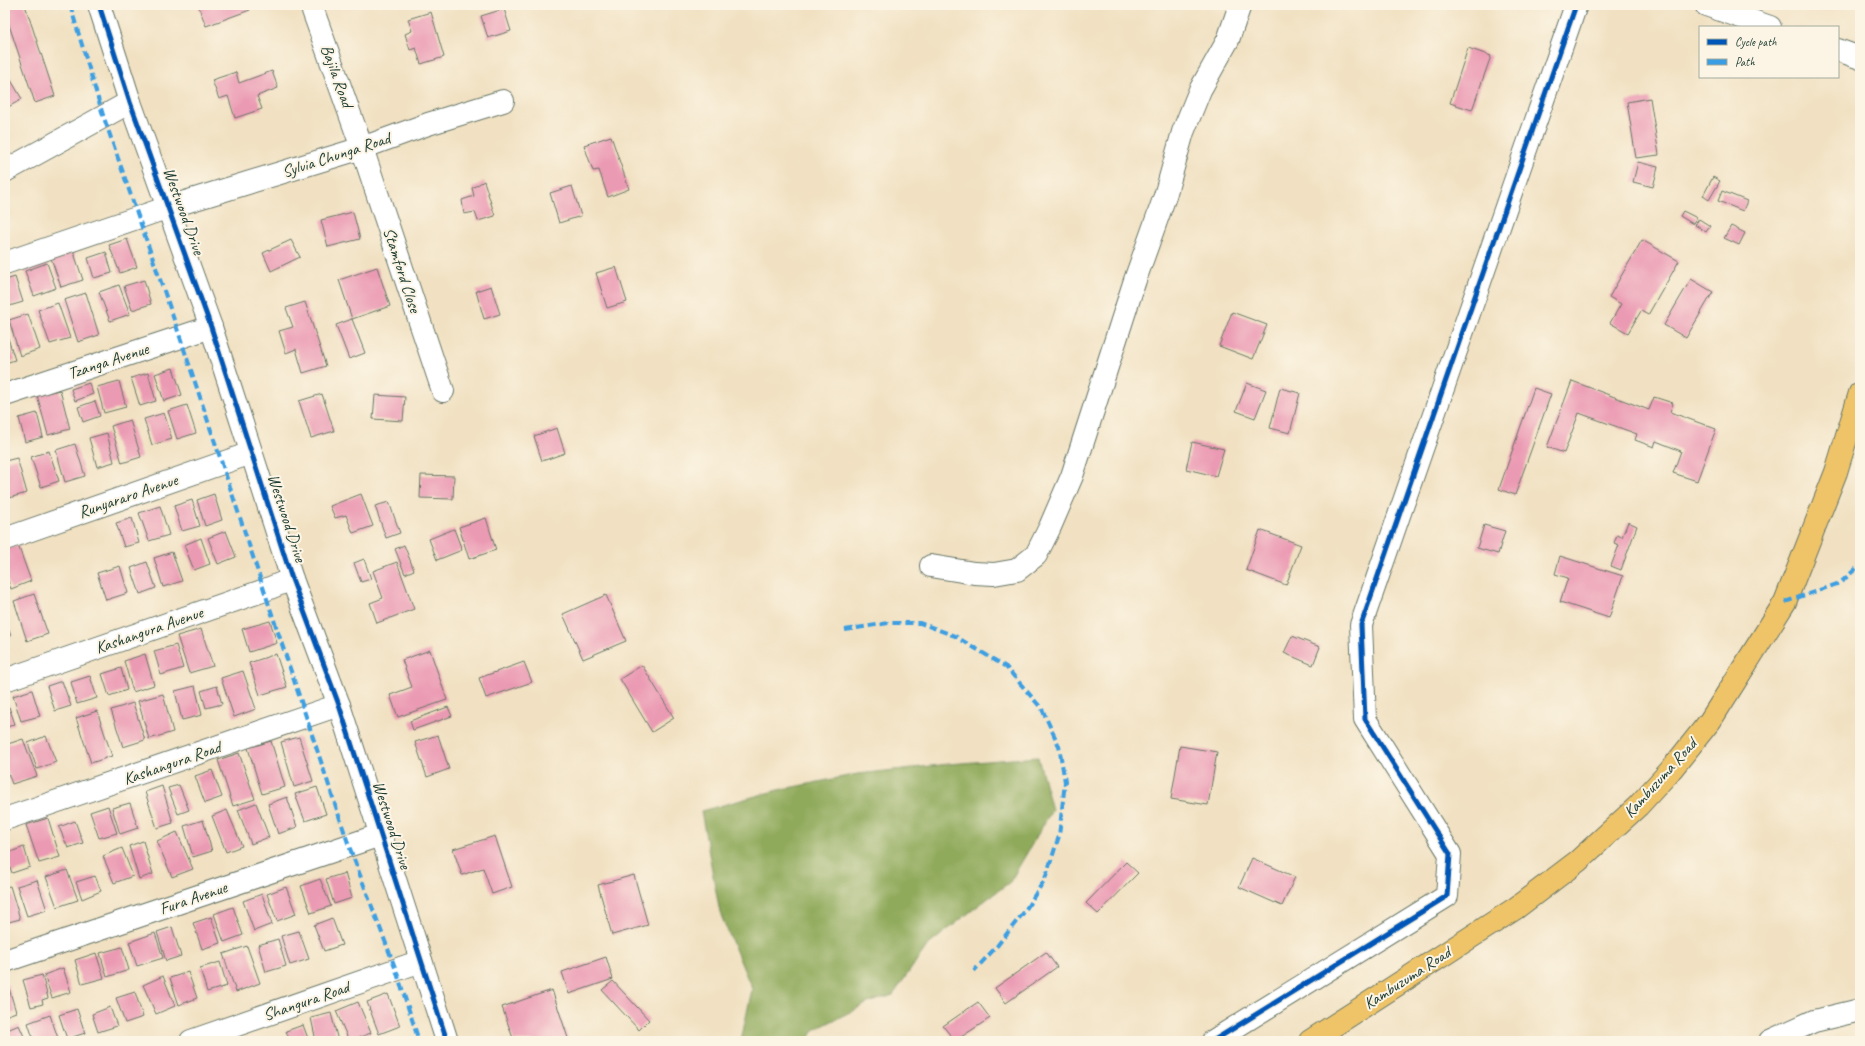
<svg xmlns="http://www.w3.org/2000/svg" width="1865" height="1046" viewBox="0 0 1865 1046" font-family="Caveat,sans-serif">
  <rect width="100%" height="100%" fill="#fcf5e5"/>
  <filter id="ink" filterUnits="userSpaceOnUse"><feTurbulence type="fractalNoise" baseFrequency=".025" numOctaves="2"/><feDisplacementMap in="SourceGraphic" scale="8" xChannelSelector="R" yChannelSelector="G"/><feConvolveMatrix kernelMatrix="1 2 1 2 8 2 1 2 1" color-interpolation-filters="sRGB"/></filter>
  <filter id="wash" filterUnits="userSpaceOnUse"><feTurbulence type="fractalNoise" baseFrequency=".012" numOctaves="4" result="noise"/><feDisplacementMap in="SourceGraphic" scale="16" xChannelSelector="R" yChannelSelector="G"/><feGaussianBlur stdDeviation="0.9" result="paint"/><feColorMatrix in="noise" values="0 0 0 0 0 0 0 0 0 0 0 0 0 0 0 0 0 1.4 0 .05"/><feComposite in="paint" operator="in"/></filter>
  <g filter="url(#wash)">
    <rect width="100%" height="100%" fill="#f1e1c2"/>
    <path fill="#90aa5c" stroke="#587448" d="M1038,757L1052,810L1010,882L975,908L927,946L893,995L868,1003L814,1030L808,1041H741L752,989L720,913L701,811L778,790L858,774L949,764Z"/>
    <g id="blocks">
      <g fill="#eb9ab3">
        <path d="M15,5H25L55,96L35,103L5,13V8Z"/>
        <path d="M198,5H248L250,10L206,26Z"/>
        <path d="M504,9L511,31L488,38L481,16Z"/>
        <path d="M431,12L444,57L421,64L416,48L410,50L405,34L412,31L408,19Z"/>
        <path d="M1468,48L1491,56L1472,110L1450,103Z"/>
        <path d="M5,70L22,99L5,109Z"/>
        <path d="M272,71L278,88L257,96L262,109L235,118L228,96L219,99L212,80L236,72L239,83Z"/>
        <path d="M1650,98L1659,155L1636,158L1627,102Z"/>
        <path d="M611,136L629,189L608,197L599,170L593,171L584,145Z"/>
        <path d="M1638,162L1658,167L1653,187L1633,182Z"/>
        <path d="M1713,177L1720,181L1709,200L1703,196Z"/>
        <path d="M484,181L495,216L478,221L475,212L464,214L462,200L474,196L472,188Z"/>
        <path d="M572,186L581,216L559,223L550,193Z"/>
        <path d="M1722,191L1747,201L1743,211L1718,201Z"/>
        <path d="M1683,211L1697,218L1693,224L1680,216Z"/>
        <path d="M353,212L360,239L328,247L321,220Z"/>
        <path d="M1699,219L1710,226L1706,232L1695,225Z"/>
        <path d="M1731,226L1745,233L1739,245L1724,238Z"/>
        <path d="M127,239L137,267L120,273L109,245Z"/>
        <path d="M291,240L300,257L271,271L263,253Z"/>
        <path d="M1642,240L1679,261L1648,315L1641,311L1628,333L1610,323L1621,304L1609,297Z"/>
        <path d="M72,247L83,280L61,287L50,255Z"/>
        <path d="M106,252L112,273L94,278L88,258Z"/>
        <path d="M47,263L56,288L34,296L25,271Z"/>
        <path d="M377,267L390,306L352,319L365,353L349,359L336,325L352,319L339,280Z"/>
        <path d="M616,267L627,302L607,308L596,273Z"/>
        <path d="M15,277L23,302L6,307L5,280Z"/>
        <path d="M1691,279L1713,292L1686,338L1664,325Z"/>
        <path d="M144,280L151,304L132,310L124,286Z"/>
        <path d="M119,285L130,314L110,321L99,292Z"/>
        <path d="M491,286L500,314L484,319L476,291Z"/>
        <path d="M86,293L99,335L78,342L64,300Z"/>
        <path d="M305,302L326,366L303,373L296,349L286,353L279,331L293,327L286,308Z"/>
        <path d="M58,303L70,338L50,344L38,310Z"/>
        <path d="M1232,312L1267,325L1253,359L1219,346Z"/>
        <path d="M28,314L40,349L20,356L9,320Z"/>
        <path d="M5,329L15,360L5,363Z"/>
        <path d="M173,368L182,395L164,401L155,374Z"/>
        <path d="M148,373L156,401L140,406L131,378Z"/>
        <path d="M119,381L126,407L104,413L97,387Z"/>
        <path d="M1572,381L1649,410L1654,397L1673,403L1670,412L1716,429L1697,481L1673,473L1681,451L1656,441L1654,447L1635,440L1637,434L1579,413L1564,453L1547,447Z"/>
        <path d="M89,383L93,394L75,401L71,389Z"/>
        <path d="M1247,383L1266,390L1255,418L1236,411Z"/>
        <path d="M1280,388L1300,393L1290,433L1270,428Z"/>
        <path d="M1534,388L1551,394L1515,495L1499,489Z"/>
        <path d="M60,390L70,429L48,435L37,395Z"/>
        <path d="M322,394L334,431L311,438L299,401Z"/>
        <path d="M375,395L405,397L403,421L373,419Z"/>
        <path d="M95,401L100,416L83,422L78,407Z"/>
        <path d="M187,405L196,433L177,439L168,411Z"/>
        <path d="M37,413L43,437L25,442L19,418Z"/>
        <path d="M164,413L172,439L152,445L144,419Z"/>
        <path d="M130,420L141,457L122,463L111,426Z"/>
        <path d="M557,428L565,453L542,461L534,436Z"/>
        <path d="M107,433L114,462L97,467L89,438Z"/>
        <path d="M1192,442L1224,449L1216,476L1186,469Z"/>
        <path d="M75,444L85,476L65,482L56,450Z"/>
        <path d="M49,451L59,481L41,487L31,457Z"/>
        <path d="M17,458L27,493L5,499V461Z"/>
        <path d="M421,475L454,476L453,499L420,498Z"/>
        <path d="M214,494L222,520L205,526L197,500Z"/>
        <path d="M361,494L373,526L353,533L346,515L335,518L330,506Z"/>
        <path d="M192,500L200,526L182,531L174,506Z"/>
        <path d="M389,502L400,533L386,538L375,506Z"/>
        <path d="M160,506L169,535L149,541L139,513Z"/>
        <path d="M132,518L139,543L124,547L116,523Z"/>
        <path d="M486,518L496,550L469,559L459,527Z"/>
        <path d="M1628,522L1637,526L1621,570L1611,566L1619,545L1614,543L1617,535L1622,537Z"/>
        <path d="M1484,525L1505,531L1498,554L1477,548Z"/>
        <path d="M454,529L462,550L437,560L429,539Z"/>
        <path d="M1260,530L1301,545L1286,585L1246,570Z"/>
        <path d="M226,531L236,557L218,564L208,538Z"/>
        <path d="M201,538L210,564L194,570L184,545Z"/>
        <path d="M18,545L31,581L11,589L5,573V550Z"/>
        <path d="M404,545L414,570L405,574L395,549Z"/>
        <path d="M172,552L182,581L163,587L154,558Z"/>
        <path d="M1560,556L1623,576L1609,618L1560,602L1568,578L1555,574Z"/>
        <path d="M364,559L371,579L361,582L354,563Z"/>
        <path d="M147,562L156,588L140,594L131,568Z"/>
        <path d="M397,562L414,609L377,623L370,603L383,598L373,571Z"/>
        <path d="M120,566L128,593L106,600L97,573Z"/>
        <path d="M34,594L48,634L27,641L14,601Z"/>
        <path d="M606,595L626,641L583,659L563,614Z"/>
        <path d="M5,620L11,636L5,638Z"/>
        <path d="M270,621L277,643L249,652L242,629Z"/>
        <path d="M201,629L213,666L189,673L177,636Z"/>
        <path d="M1292,636L1320,647L1313,665L1284,653Z"/>
        <path d="M176,645L183,668L161,675L154,651Z"/>
        <path d="M430,650L447,700L398,717L390,695L412,687L402,660Z"/>
        <path d="M145,654L154,685L133,692L124,661Z"/>
        <path d="M276,654L287,687L260,695L249,663Z"/>
        <path d="M524,662L532,682L486,698L479,678Z"/>
        <path d="M642,665L674,718L652,732L620,679Z"/>
        <path d="M121,668L127,690L109,696L102,674Z"/>
        <path d="M243,671L256,709L234,717L221,678Z"/>
        <path d="M90,676L97,698L77,704L71,682Z"/>
        <path d="M62,681L71,706L55,711L47,686Z"/>
        <path d="M195,686L202,715L182,720L175,691Z"/>
        <path d="M217,686L222,704L206,708L201,691Z"/>
        <path d="M32,690L40,716L21,721L13,696Z"/>
        <path d="M163,694L173,732L149,739L138,701Z"/>
        <path d="M133,703L145,740L123,747L111,710Z"/>
        <path d="M9,707L15,724L5,728V708Z"/>
        <path d="M448,707L452,716L413,730L410,721Z"/>
        <path d="M97,711L112,756L91,763L76,718Z"/>
        <path d="M438,735L449,769L427,777L415,742Z"/>
        <path d="M46,736L56,762L37,769L28,743Z"/>
        <path d="M299,737L313,781L294,787L281,742Z"/>
        <path d="M23,739L37,776L12,784L5,765V745Z"/>
        <path d="M271,741L285,787L262,794L248,748Z"/>
        <path d="M1180,746L1217,752L1208,805L1171,799Z"/>
        <path d="M239,753L255,799L233,806L218,760Z"/>
        <path d="M212,770L222,797L205,803L195,776Z"/>
        <path d="M179,785L189,810L178,814L168,788Z"/>
        <path d="M162,786L173,823L157,828L145,792Z"/>
        <path d="M317,787L326,814L305,821L295,794Z"/>
        <path d="M287,797L297,827L278,834L268,804Z"/>
        <path d="M130,803L138,828L120,834L112,808Z"/>
        <path d="M256,803L269,837L251,844L238,810Z"/>
        <path d="M108,806L117,833L99,838L90,812Z"/>
        <path d="M227,810L242,846L226,852L212,816Z"/>
        <path d="M48,818L60,857L39,863L26,825Z"/>
        <path d="M203,820L212,851L193,857L184,826Z"/>
        <path d="M75,821L83,843L68,848L59,827Z"/>
        <path d="M177,832L193,869L172,877L157,841Z"/>
        <path d="M495,836L512,887L492,894L483,868L462,875L453,849Z"/>
        <path d="M143,841L153,874L139,879L129,846Z"/>
        <path d="M24,847L30,867L12,873L5,854Z"/>
        <path d="M122,848L133,876L114,883L103,856Z"/>
        <path d="M1252,858L1295,877L1282,906L1239,887Z"/>
        <path d="M1126,862L1138,873L1098,914L1086,903Z"/>
        <path d="M67,870L78,900L57,907L46,877Z"/>
        <path d="M345,873L352,898L334,904L326,879Z"/>
        <path d="M634,875L648,925L612,935L598,885Z"/>
        <path d="M95,876L101,891L82,899L76,882Z"/>
        <path d="M320,879L331,906L311,913L301,886Z"/>
        <path d="M37,880L47,910L27,916L17,886Z"/>
        <path d="M10,886L20,919L5,923V887Z"/>
        <path d="M286,887L296,914L277,921L267,894Z"/>
        <path d="M262,894L272,924L254,931L243,901Z"/>
        <path d="M233,907L243,935L224,942L214,914Z"/>
        <path d="M211,917L220,943L202,949L193,923Z"/>
        <path d="M332,918L342,945L324,951L314,925Z"/>
        <path d="M172,927L181,956L166,961L157,932Z"/>
        <path d="M299,931L309,959L290,965L281,936Z"/>
        <path d="M155,933L163,958L137,966L129,942Z"/>
        <path d="M278,939L286,966L266,972L258,945Z"/>
        <path d="M247,946L260,983L236,992L223,954Z"/>
        <path d="M122,947L129,970L107,977L100,953Z"/>
        <path d="M1046,952L1057,967L1006,1003L995,988Z"/>
        <path d="M96,953L104,978L82,984L75,960Z"/>
        <path d="M606,957L613,979L569,994L562,972Z"/>
        <path d="M220,962L227,986L207,992L200,968Z"/>
        <path d="M63,968L71,992L52,998L44,975Z"/>
        <path d="M188,972L197,998L179,1005L170,978Z"/>
        <path d="M42,975L48,998L42,1000L43,1004L31,1007L23,980Z"/>
        <path d="M163,976L175,1006L156,1014L143,985Z"/>
        <path d="M613,981L649,1020L639,1030L602,990Z"/>
        <path d="M8,985L16,1012L5,1016V986Z"/>
        <path d="M552,990L569,1041H514L502,1007Z"/>
        <path d="M135,992L143,1017L125,1023L116,998Z"/>
        <path d="M388,994L400,1026L379,1034L367,1002Z"/>
        <path d="M358,1002L371,1033L349,1041L336,1011Z"/>
        <path d="M978,1002L990,1018L955,1041L943,1026Z"/>
        <path d="M110,1007L117,1026L98,1032L92,1014Z"/>
        <path d="M77,1009L85,1033L67,1039L59,1015Z"/>
        <path d="M331,1013L338,1041H316L311,1018Z"/>
        <path d="M50,1015L59,1041H34L28,1023Z"/>
        <path d="M19,1025L26,1041H8L5,1031Z"/>
        <path d="M303,1025L309,1041H290L286,1031Z"/>
      </g>
    </g>
  </g>
  <g filter="url(#ink)">
    <use href="#blocks" fill-opacity="0" stroke="#687666" stroke-width="1"/>
    <g fill="none" stroke-linecap="round" stroke-linejoin="round">
      <defs>
        <g id="minor">
          <path d="M99,5L130,102L211,327L292,579L339,705L447,1041"/>
          <path d="M311,5L362,148L443,391"/>
          <path d="M1706,5L1770,27"/>
          <path d="M1838,50L1860,58"/>
          <path d="M5,171L130,102"/>
          <path d="M5,263L169,207L362,148L428,124L503,101"/>
          <path d="M5,395L211,327"/>
          <path d="M5,539L251,453"/>
          <path d="M931,566L974,573L994,574L1017,570L1036,555L1050,527L1072,476L1135,280L1165,196L1183,132L1200,90L1228,40L1240,5"/>
          <path d="M5,680L265,590L292,579"/>
          <path d="M5,819L339,705"/>
          <path d="M5,961L380,835"/>
          <path d="M191,1041L421,961"/>
          <path d="M1213,1041L1447,896L1450,854L1365,719L1361,625L1576,5"/>
          <path d="M1770,1041L1814,1021L1860,1010"/>
        </g>
        <path id="major" d="M1310,1041L1516,908L1578,861L1638,806L1670,771L1710,721L1785,602L1836,472L1860,393"/>
      </defs>
      <use href="#minor" stroke="#687666" stroke-width="24"/>
      <use href="#major" stroke="#687666" stroke-width="24"/>
      <use href="#minor" stroke="#fff" stroke-width="22"/>
      <use href="#major" stroke="#efc469" stroke-width="22"/>
      <g stroke="#3c9ee2" stroke-width="4" stroke-dasharray="8 4" stroke-linecap="butt">
        <path d="M70,5L103,115L180,337L349,846L396,970L419,1041"/>
        <path d="M1785,602L1840,583L1860,565"/>
        <path d="M845,630L888,623H920L955,636L1006,667L1042,709L1059,746L1065,782L1059,836L1045,879L1024,912L997,946L974,971"/>
      </g>
      <defs>
        <g id="cycleway">
          <path d="M99,5L130,102L211,327L292,579L339,705L447,1041"/>
          <path d="M1213,1041L1447,896L1450,854L1365,719L1361,625L1576,5"/>
        </g>
      </defs>
      <use href="#cycleway" stroke="#fcf5e5" stroke-width="8"/>
      <use href="#cycleway" stroke="#0057b8" stroke-width="5"/>
    </g>
  </g>
  <g text-anchor="middle" dominant-baseline="central" stroke-width="4" stroke-linejoin="round" paint-order="stroke">
    <g font-size="17" fill="#1f3d34" stroke="#fcf5e5">
      <text transform="translate(337 76) rotate(70)">Bajila Road</text>
      <text transform="translate(336 155) rotate(-18)">Sylvia Chunga Road</text>
      <text transform="translate(184 211) rotate(70)">Westwood Drive</text>
      <text transform="translate(402 270) rotate(72)">Stamford Close</text>
      <text transform="translate(108 361) rotate(-18)">Tzanga Avenue</text>
      <text transform="translate(128 496) rotate(-19)">Runyararo Avenue</text>
      <text transform="translate(287 518) rotate(72)">Westwood Drive</text>
      <text transform="translate(149 630) rotate(-19)">Kashangura Avenue</text>
      <text transform="translate(172 763) rotate(-19)">Kashangura Road</text>
      <text transform="translate(1660 778) rotate(-48)">Kambuzuma Road</text>
      <text transform="translate(392 825) rotate(72)">Westwood Drive</text>
      <text transform="translate(193 898) rotate(-19)">Fura Avenue</text>
      <text transform="translate(1407 978) rotate(-33)">Kambuzuma Road</text>
      <text transform="translate(306 1001) rotate(-19)">Shangura Road</text>
    </g>
  </g>
  <rect width="1865" height="1046" fill="none" stroke="#fcf5e5" stroke-width="20"/>
  <rect x="1699" y="26" width="140" height="52" fill="#fcf5e5" stroke="#a4ab9e"/>
  <rect x="1707" y="39" width="20" height="6" fill="#0057b8" stroke="#a4ab9e"/>
  <text x="1735" y="46" font-size="12" fill="#1f3d34">Cycle path</text>
  <rect x="1707" y="59" width="20" height="6" fill="#3c9ee2" stroke="#a4ab9e"/>
  <text x="1735" y="66" font-size="12" fill="#1f3d34">Path</text>
</svg>
